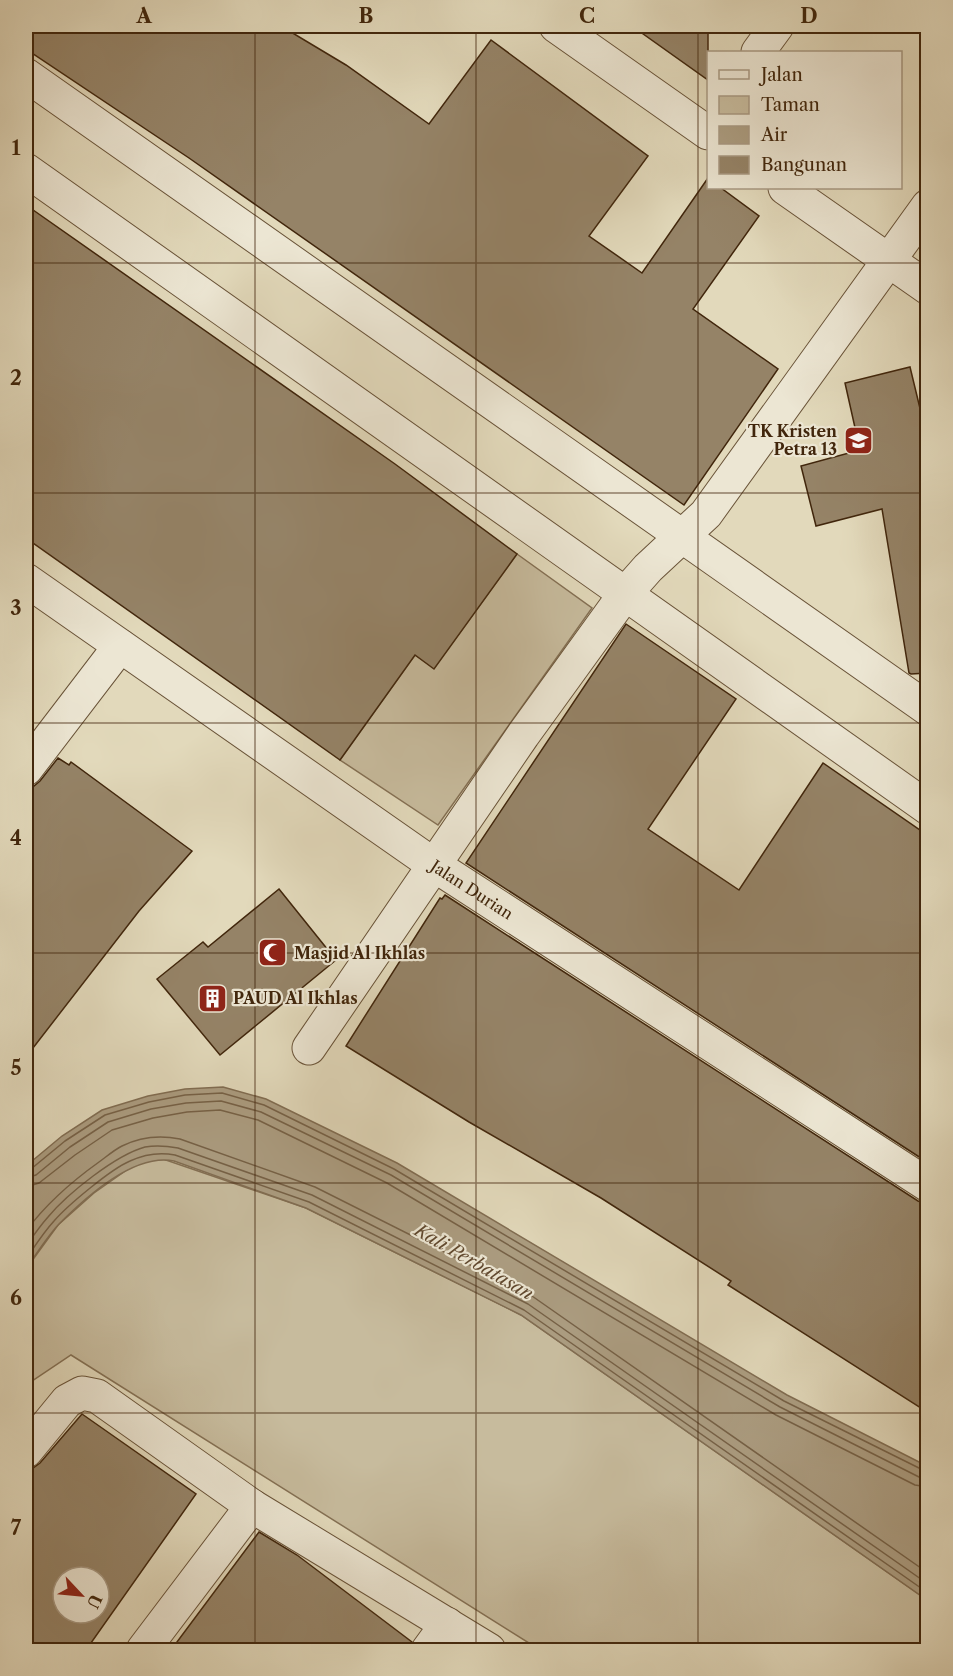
<svg xmlns="http://www.w3.org/2000/svg" width="953" height="1676" viewBox="0 0 953 1676" font-family="'Libre Caslon Text',serif">
  <rect width="100%" height="100%" fill="#e2d9bb"/>
  <filter id="stains"><feTurbulence type="fractalNoise" baseFrequency=".00333" numOctaves="4"/><feColorMatrix values="0 0 0 0 .2 0 0 0 0 .09 0 0 0 0 .02 0 0 0 .5 -.17"/></filter>
  <radialGradient id="worn" r=".72"><stop offset=".6" stop-color="#630" stop-opacity="0"/><stop offset="1" stop-color="#630" stop-opacity=".3"/></radialGradient>
  <g fill="#c7bb9d" stroke="#847054" stroke-width="1.5">
    <path d="M517,554L592,608L438,825L340,760L415,655L434,668Z"/>
    <path d="M163,1159L306,1208L521,1315L927,1600V1650H540L71,1355L26,1385V1269L58,1225L94,1193L131,1167L149,1160Z"/>
  </g>
  <path fill="#ab9c80" stroke="#816d52" stroke-width="1.5" d="M223,1087L266,1099L397,1163L787,1395L927,1466V1600L521,1315L306,1208L174,1161C134,1153 86,1197 59,1224C47,1237 36,1254 26,1269V1166L62,1136L102,1110L148,1096L185,1089Z"/>
  <g fill="none" stroke-linecap="round" stroke-linejoin="round">
    <g stroke="#766146" stroke-width="1.5">
      <path d="M26,1170L31,1169L65,1141L105,1115L149,1102L185,1095L222,1093L264,1105L394,1169L784,1401L923,1470L928,1471"/>
      <path d="M26,1178L36,1175L70,1147L108,1122L151,1109L186,1103L221,1101L261,1112L391,1175L780,1407L919,1477L928,1478"/>
      <path d="M26,1187L39,1183L75,1155L112,1130L153,1118L187,1112L220,1110L258,1120L387,1183L776,1415L915,1485L928,1487"/>
      <path d="M26,1231C46,1204 71,1182 99,1162C106,1157 114,1150 122,1146C140,1137 160,1135 180,1139L315,1187L532,1296L928,1573"/>
      <path d="M26,1246C33,1236 40,1226 48,1217C68,1193 116,1155 145,1147C157,1145 167,1146 178,1148L312,1195L528,1304L928,1584"/>
      <path d="M26,1259C35,1246 43,1233 54,1221C68,1205 111,1169 130,1161C145,1154 160,1152 175,1155L309,1202L524,1310L928,1593"/>
    </g>
  </g>
  <g fill="#958367" stroke="#41260c" stroke-width="1.5" fill-rule="evenodd">
    <path d="M26,26H281L346,65L429,124L491,40L648,156L589,236L642,273L708,178V188H721L759,216L693,309L778,369L684,505L189,158L26,49Z"/>
    <path d="M632,26H708V80Z"/>
    <path d="M26,205L395,464L517,554L434,669L415,655L340,760L26,538Z"/>
    <path d="M910,367L924,425L927,424V673L911,674L909,673L882,509L816,526L801,466L860,450L845,383Z"/>
    <path d="M626,624L736,699L648,829L739,890L823,763L927,835V1162L466,863Z"/>
    <path d="M58,758L69,765L71,762L192,851L139,911L26,1057V787L34,786L40,781Z"/>
    <path d="M279,889L336,960L220,1055L157,979L203,942L208,947Z"/>
    <path d="M445,895L918,1201L927,1204V1412L728,1285L731,1281L601,1198L469,1122L346,1046L440,898L442,899Z"/>
    <path d="M82,1414L196,1494L86,1650H26V1470L33,1468L40,1463ZM63,1577H99V1613H63Z"/>
    <path d="M259,1532L297,1555L412,1642L410,1650H171Z"/>
  </g>
  <g fill="none" stroke-linecap="round" stroke-linejoin="round">
    <defs>
      <g id="minor">
        <path d="M556,26L708,133"/>
        <path d="M758,52L777,26"/>
        <path d="M26,75L928,709"/>
        <path d="M26,170L928,808"/>
        <path d="M785,188L928,288"/>
        <path id="s1" d="M26,580L434,865L928,1185"/>
        <path d="M26,769L120,646"/>
        <path d="M309,1048L523,735L625,594L648,568L706,514L928,206"/>
        <path d="M26,1451L67,1401L82,1393L97,1396L252,1506L489,1650"/>
        <path d="M143,1650L252,1506"/>
        <path d="M428,1650L447,1624"/>
      </g>
    </defs>
    <use href="#minor" stroke="#695338" stroke-width="35"/>
    <use href="#minor" stroke="#ece6d3" stroke-width="33"/>
  </g>
  <path fill="none" stroke="#41260c" stroke-width="1.5" stroke-opacity="0.55" d="M255,26V1650M476,26V1650M698,26V1650M26,263H928M26,493H928M26,723H928M26,953H928M26,1183H928M26,1413H928"/>
  <defs>
    <symbol id="school-square" viewBox="-11 -11 22 22"><rect x="-9" y="-9" width="18" height="18" rx="4" fill="#8f2418" stroke="#ece6d3"/><path d="M0-5L7-2L0 1L-7-2ZM-4 1L0 2.5L4 1V4Q0 6-4 4Z" fill="#fff"/></symbol>
    <symbol id="mosque-square" viewBox="-11 -11 22 22"><rect x="-9" y="-9" width="18" height="18" rx="4" fill="#8f2418" stroke="#ece6d3"/><path d="M3.5-4.9A6 6 0 1 0 3.5 4.9A5 5 0 1 1 3.5-4.9Z" fill="#fff"/></symbol>
    <symbol id="building-square" viewBox="-11 -11 22 22"><rect x="-9" y="-9" width="18" height="18" rx="4" fill="#8f2418" stroke="#ece6d3"/><path d="M-4-6H4V6H1V3H-1V6H-4ZM-2.5-4.3h1.7v1.8h-1.7ZM.8-4.3h1.7v1.8H.8ZM-2.5-1h1.7V.8h-1.7ZM.8-1h1.7V.8H.8Z" fill="#fff"/></symbol>
  </defs>
  <g fill-rule="evenodd">
    <use href="#school-square" x="842" y="424" width="33" height="33"/>
    <use href="#mosque-square" x="256" y="936" width="33" height="33"/>
    <use href="#building-square" x="196" y="982" width="33" height="33"/>
  </g>
  <g text-anchor="middle" dominant-baseline="central" stroke-width="4.5" stroke-linejoin="round" paint-order="stroke">
    <g font-size="16" font-weight="bold" fill="#41260c" stroke="#ece6d3" text-anchor="start">
      <text x="837" y="431" text-anchor="end">TK Kristen<tspan x="837" dy="18">Petra 13</tspan></text>
      <text x="294" y="953">Masjid Al Ikhlas</text>
      <text x="233" y="998">PAUD Al Ikhlas</text>
    </g>
    <g font-size="16" fill="#41260c" stroke="#ece6d3">
      <text stroke="none"><textPath href="#s1" startOffset="543">Jalan Durian</textPath></text>
    </g>
    <g font-size="18" font-style="italic" fill="#61492f" stroke="#ece6d3">
      <text transform="translate(474 1262) rotate(30)">Kali Perbatasan</text>
    </g>
  </g>
  <rect width="953" height="1676" fill="none" stroke="#e2d9bb" stroke-width="66"/>
  <rect x="707" y="51" width="195" height="138" fill="#ece6d3" stroke="#a89983" stroke-width="1.5"/>
  <rect x="719" y="70" width="30" height="9" fill="#ece6d3" stroke="#a89983" stroke-width="1.5"/>
  <text x="761" y="81" font-size="18" fill="#41260c">Jalan</text>
  <rect x="719" y="96" width="30" height="18" fill="#c7bb9d" stroke="#a89983" stroke-width="1.5"/>
  <text x="761" y="111" font-size="18" fill="#41260c">Taman</text>
  <rect x="719" y="126" width="30" height="18" fill="#ab9c80" stroke="#a89983" stroke-width="1.5"/>
  <text x="761" y="141" font-size="18" fill="#41260c">Air</text>
  <rect x="719" y="156" width="30" height="18" fill="#958367" stroke="#a89983" stroke-width="1.5"/>
  <text x="761" y="171" font-size="18" fill="#41260c">Bangunan</text>
  <g transform="translate(81 1595) rotate(116)"><circle r="28" fill="#ece6d3" stroke="#a89983" stroke-width="1.5"/>
  <path d="M0-4.5L10 22L0 15L-10 22Z" fill="#8f2418"/>
  <text y="-9" font-size="16" font-weight="bold" text-anchor="middle" fill="#41260c">U</text>
  </g>
  <rect x="33" y="33" width="887" height="1610" fill="none" stroke="#41260c" stroke-width="2"/>
  <g font-size="20" text-anchor="middle" font-weight="bold" fill="#41260c">
    <text x="144" y="23">A</text>
    <text x="366" y="23">B</text>
    <text x="587" y="23">C</text>
    <text x="809" y="23">D</text>
    <text x="16" y="155">1</text>
    <text x="16" y="385">2</text>
    <text x="16" y="615">3</text>
    <text x="16" y="845">4</text>
    <text x="16" y="1075">5</text>
    <text x="16" y="1305">6</text>
    <text x="16" y="1535">7</text>
  </g>
  <rect width="100%" height="100%" filter="url(#stains)"/>
  <rect width="100%" height="100%" fill="url(#worn)"/>
</svg>
